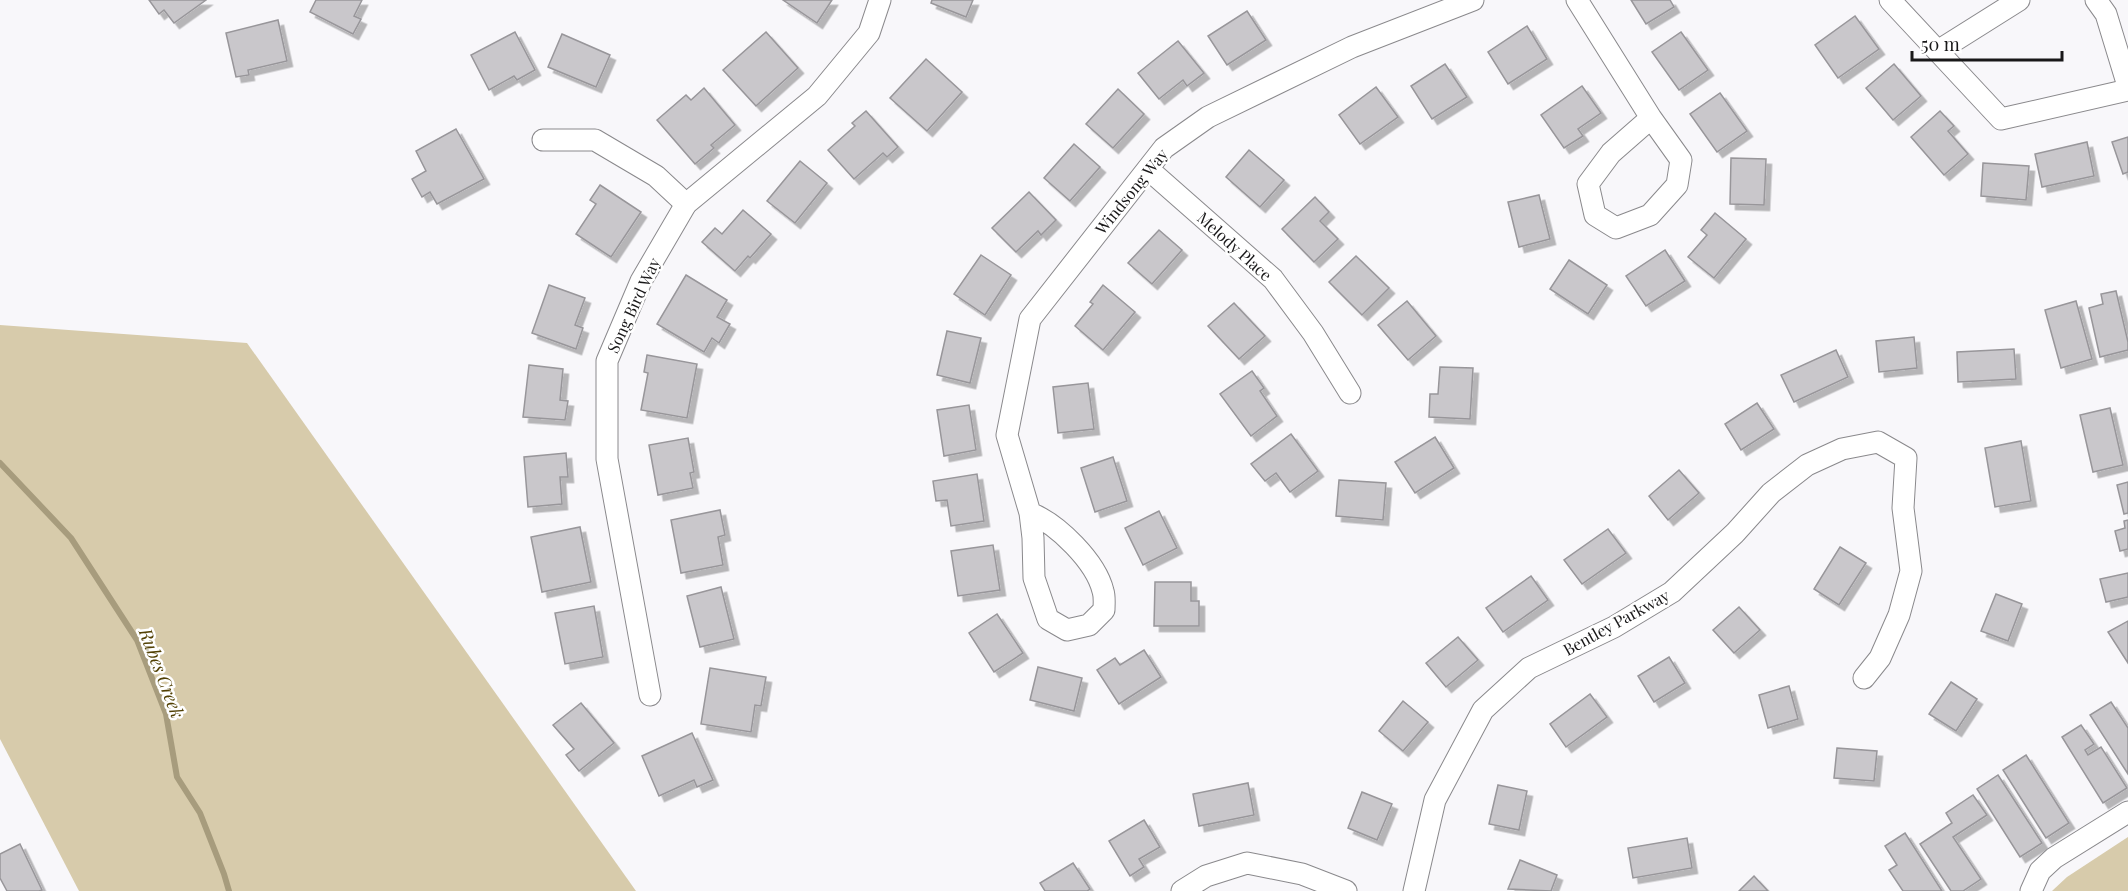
<svg xmlns="http://www.w3.org/2000/svg" width="2128" height="891" viewBox="0 0 2128 891" font-family="'Playfair Display',serif">
  <defs>
    <filter id="shadow"><feDropShadow dx="5.5" dy="5.5" stdDeviation="0" flood-color="#0004"/></filter>
  </defs>
  <rect width="100%" height="100%" fill="#f8f7fa"/>
  <g fill="#d7cbab">
    <path d="M0,325L247,343L636,891H79L0,739Z"/>
    <path d="M2128,837V891H2052L2067,877Z"/>
  </g>
  <g fill="none" stroke-linecap="round" stroke-linejoin="round">
    <path stroke="#a79c7d" stroke-width="6" d="M0,463L71,538L137,640L166,714L177,777L200,813L224,874L229,891"/>
  </g>
  <g fill="#c9c7cb" stroke="#98969a" stroke-width="1.5" filter="url(#shadow)">
    <path d="M149,0H206L174,23L164,10L159,14Z"/>
    <path d="M316,0H362L354,16L361,19L353,34L310,12Z"/>
    <path d="M783,0H832L817,23Z"/>
    <path d="M932,0H973L966,17L931,3Z"/>
    <path d="M1631,0H1670L1674,7L1646,24Z"/>
    <path d="M1247,11L1266,40L1227,65L1208,36Z"/>
    <path d="M1855,16L1879,49L1838,78L1815,45Z"/>
    <path d="M278,20L287,61L248,70L249,75L236,77L226,33Z"/>
    <path d="M1527,26L1547,59L1508,84L1488,52Z"/>
    <path d="M515,32L535,70L517,80L514,76L489,90L471,55Z"/>
    <path d="M766,32L798,68L756,106L723,70Z"/>
    <path d="M1681,32L1708,70L1679,90L1652,52Z"/>
    <path d="M562,34L610,55L596,87L548,67Z"/>
    <path d="M1178,41L1204,73L1187,86L1183,80L1159,99L1138,73Z"/>
    <path d="M926,59L962,92L927,131L890,98Z"/>
    <path d="M1445,64L1467,97L1432,119L1411,86Z"/>
    <path d="M1894,64L1921,96L1893,120L1866,88Z"/>
    <path d="M1582,86L1601,113L1578,129L1583,136L1564,148L1541,115Z"/>
    <path d="M1376,87L1398,117L1360,144L1339,115Z"/>
    <path d="M704,88L735,125L711,145L714,148L695,164L657,120L686,95L691,100Z"/>
    <path d="M1118,89L1144,114L1113,148L1086,124Z"/>
    <path d="M1720,93L1747,131L1717,152L1690,114Z"/>
    <path d="M866,111L898,147L887,157L883,153L854,179L828,150L855,126L852,123Z"/>
    <path d="M1940,111L1954,126L1948,131L1968,154L1944,175L1911,137Z"/>
    <path d="M456,129L484,179L437,204L430,192L422,197L412,179L426,171L416,151Z"/>
    <path d="M2128,137V172L2123,174L2112,142Z"/>
    <path d="M2087,142L2094,176L2042,187L2035,154Z"/>
    <path d="M1074,144L1100,167L1070,201L1044,178Z"/>
    <path d="M1249,150L1284,180L1260,207L1226,177Z"/>
    <path d="M1731,158L1766,159L1764,205L1730,204Z"/>
    <path d="M800,161L827,183L795,223L767,201Z"/>
    <path d="M1983,163L2029,166L2026,200L1981,196Z"/>
    <path d="M600,185L641,212L611,257L576,234L596,204L590,200Z"/>
    <path d="M1029,192L1056,220L1041,235L1038,231L1016,252L992,228Z"/>
    <path d="M1539,195L1550,239L1519,247L1508,202Z"/>
    <path d="M1315,197L1329,212L1320,221L1338,239L1314,262L1282,229Z"/>
    <path d="M743,210L771,234L750,258L748,256L735,271L702,242L715,228L722,234Z"/>
    <path d="M1715,213L1746,239L1714,278L1688,257L1707,235L1701,230Z"/>
    <path d="M1159,230L1182,250L1152,284L1128,263Z"/>
    <path d="M1665,250L1685,281L1646,306L1626,276Z"/>
    <path d="M981,255L1011,275L985,315L954,294Z"/>
    <path d="M1356,256L1389,288L1362,315L1329,282Z"/>
    <path d="M1569,260L1607,285L1588,314L1550,289Z"/>
    <path d="M686,275L727,300L717,317L730,324L719,343L712,338L704,352L657,324Z"/>
    <path d="M549,285L585,298L575,325L583,328L576,349L532,333Z"/>
    <path d="M1103,285L1135,312L1103,350L1075,326L1093,304L1090,302Z"/>
    <path d="M2116,291L2128,342V350L2100,357L2089,308L2103,304L2101,294Z"/>
    <path d="M1407,301L1436,336L1408,360L1378,325Z"/>
    <path d="M2076,301L2092,359L2061,368L2045,310Z"/>
    <path d="M1234,303L1265,336L1239,359L1208,326Z"/>
    <path d="M947,331L981,338L970,383L937,375Z"/>
    <path d="M1914,337L1917,368L1879,372L1876,341Z"/>
    <path d="M2014,349L2016,379L1958,382L1957,352Z"/>
    <path d="M1836,350L1848,377L1794,402L1781,375Z"/>
    <path d="M647,355L697,364L687,418L641,410L648,373L644,372Z"/>
    <path d="M529,365L563,369L560,400L568,401L565,420L523,417Z"/>
    <path d="M1440,367L1473,368L1470,419L1429,417L1430,394H1438Z"/>
    <path d="M1252,371L1264,388L1260,391L1277,416L1251,436L1220,394Z"/>
    <path d="M1088,383L1094,429L1058,433L1053,387Z"/>
    <path d="M1757,403L1774,429L1741,450L1725,424Z"/>
    <path d="M969,405L976,450L944,456L937,410Z"/>
    <path d="M2110,408L2123,465L2093,472L2080,415Z"/>
    <path d="M1291,434L1318,471L1290,492L1276,473L1265,481L1251,464Z"/>
    <path d="M1435,437L1454,468L1415,493L1395,462Z"/>
    <path d="M688,438L694,472L690,473L693,488L658,495L649,445Z"/>
    <path d="M2021,441L2031,501L1995,507L1985,448Z"/>
    <path d="M566,453L568,477H560L562,504L528,507L524,457Z"/>
    <path d="M1113,457L1127,501L1095,512L1081,468Z"/>
    <path d="M1679,470L1699,493L1668,520L1649,496Z"/>
    <path d="M977,474L984,521L951,526L947,500L936,501L933,481Z"/>
    <path d="M1339,480L1386,483L1383,520L1336,516Z"/>
    <path d="M2128,482V513L2124,514L2117,485Z"/>
    <path d="M720,510L725,535L718,537L723,565L681,573L671,520Z"/>
    <path d="M1159,511L1177,548L1143,565L1125,528Z"/>
    <path d="M2128,520V549L2120,551L2115,531L2125,528L2124,521Z"/>
    <path d="M580,527L591,582L542,592L531,537Z"/>
    <path d="M1608,529L1626,553L1582,584L1564,560Z"/>
    <path d="M993,545L1000,590L958,596L951,551Z"/>
    <path d="M1840,547L1866,563L1839,605L1814,589Z"/>
    <path d="M2128,573V597L2106,602L2100,579Z"/>
    <path d="M1531,576L1548,600L1503,632L1486,608Z"/>
    <path d="M1155,582H1191V601H1199V626H1154Z"/>
    <path d="M721,587L734,639L700,647L687,596Z"/>
    <path d="M1996,594L2022,604L2008,641L1981,631Z"/>
    <path d="M594,606L603,657L565,664L555,613Z"/>
    <path d="M1739,607L1760,630L1734,653L1713,630Z"/>
    <path d="M997,614L1023,653L994,672L969,633Z"/>
    <path d="M2128,621V663L2108,632Z"/>
    <path d="M1458,637L1478,660L1446,687L1426,663Z"/>
    <path d="M1144,650L1161,677L1119,704L1097,670L1115,658L1120,665Z"/>
    <path d="M1669,657L1685,683L1654,702L1638,676Z"/>
    <path d="M1038,667L1082,678L1074,711L1030,700Z"/>
    <path d="M710,668L766,677L761,706L755,705L751,732L701,724Z"/>
    <path d="M1951,682L1977,699L1956,731L1929,714Z"/>
    <path d="M1789,686L1798,719L1768,728L1759,695Z"/>
    <path d="M1590,694L1607,717L1566,747L1550,724Z"/>
    <path d="M1403,701L1428,722L1403,751L1379,731Z"/>
    <path d="M2111,702L2128,728V774L2090,715Z"/>
    <path d="M581,703L614,743L579,771L566,755L574,749L553,725Z"/>
    <path d="M2081,725L2094,744L2085,750L2088,755L2101,747L2127,788L2103,803L2062,737Z"/>
    <path d="M692,733L713,780L697,787L694,780L659,796L642,756Z"/>
    <path d="M1837,748L1877,751L1874,781L1834,778Z"/>
    <path d="M2026,755L2069,823L2046,838L2003,770Z"/>
    <path d="M1998,775L2042,843L2020,857L1977,789Z"/>
    <path d="M1248,783L1254,815L1199,826L1193,794Z"/>
    <path d="M1498,785L1527,791L1519,830L1489,824Z"/>
    <path d="M1362,792L1392,804L1377,840L1348,828Z"/>
    <path d="M1973,795L1987,815L1953,837L1981,879L1963,891H1951L1920,844L1952,823L1946,813Z"/>
    <path d="M1144,820L1160,847L1139,859L1144,867L1130,876L1109,841Z"/>
    <path d="M1905,833L1942,891H1903L1889,870L1897,865L1885,846Z"/>
    <path d="M1687,838L1692,868L1633,878L1628,848Z"/>
    <path d="M20,844L42,890L39,891H7L0,878V854Z"/>
    <path d="M1520,860L1557,875L1551,891L1508,889Z"/>
    <path d="M1073,863L1090,889L1087,891H1045L1040,883Z"/>
    <path d="M1754,876L1768,891H1739Z"/>
  </g>
  <g fill="none" stroke-linecap="round" stroke-linejoin="round">
    <defs>
      <g id="street">
        <path d="M1577,0L1651,118L1681,160L1677,185L1650,215L1616,228L1595,215L1588,184L1611,153L1651,118"/>
        <path d="M1890,0L2001,119L2128,90"/>
        <path d="M2096,0L2106,14L2128,86"/>
        <path d="M1938,51L2019,0"/>
        <path d="M543,140H595L656,176L686,204"/>
        <path d="M1148,169L1273,279L1313,333L1350,393"/>
        <path d="M1030,513C1058,524 1096,562 1103,591C1105,597 1104,604 1104,610L1089,625L1067,630L1048,619L1034,578L1033,538L1030,513L1007,435L1030,319L1164,148L1208,117L1352,47L1473,0"/>
        <path d="M650,695L607,459V361L641,281L686,204L817,96L869,33L880,0"/>
        <path d="M1182,891L1206,876L1247,863L1302,874L1346,891"/>
        <path d="M1414,891L1435,800L1483,710L1529,668L1614,627L1672,592L1735,533L1771,493L1807,465L1842,449L1878,442L1906,458L1903,508L1911,571L1899,615L1880,658L1864,678"/>
        <path d="M2031,891L2040,871L2054,858L2128,812"/>
      </g>
    </defs>
    <use href="#street" stroke="#8a898c" stroke-width="23"/>
    <use href="#street" stroke="#fff" stroke-width="21"/>
  </g>
  <g text-anchor="middle" dominant-baseline="central" stroke-width="5" stroke-linejoin="round" paint-order="stroke">
    <g font-size="16" fill="#191819" stroke="#fff">
      <text transform="translate(1131 191) rotate(-51)">Windsong Way</text>
      <text transform="translate(1235 246) rotate(42)">Melody Place</text>
      <text transform="translate(633 305) rotate(-65)">Song Bird Way</text>
      <text transform="translate(1616 622) rotate(-29)">Bentley Parkway</text>
    </g>
    <g font-size="18" font-style="italic" fill="#514003" stroke="#fff">
      <text transform="translate(162 673) rotate(69)">Rubes Creek</text>
    </g>
  </g>
  <path d="M1912 51v9h150v-9" fill="none" stroke="#191819" stroke-width="3"/>
  <text x="1921" y="51" font-size="18" fill="#191819" stroke="#ffffff" stroke-width="4.5" paint-order="stroke">50 m</text>
</svg>
